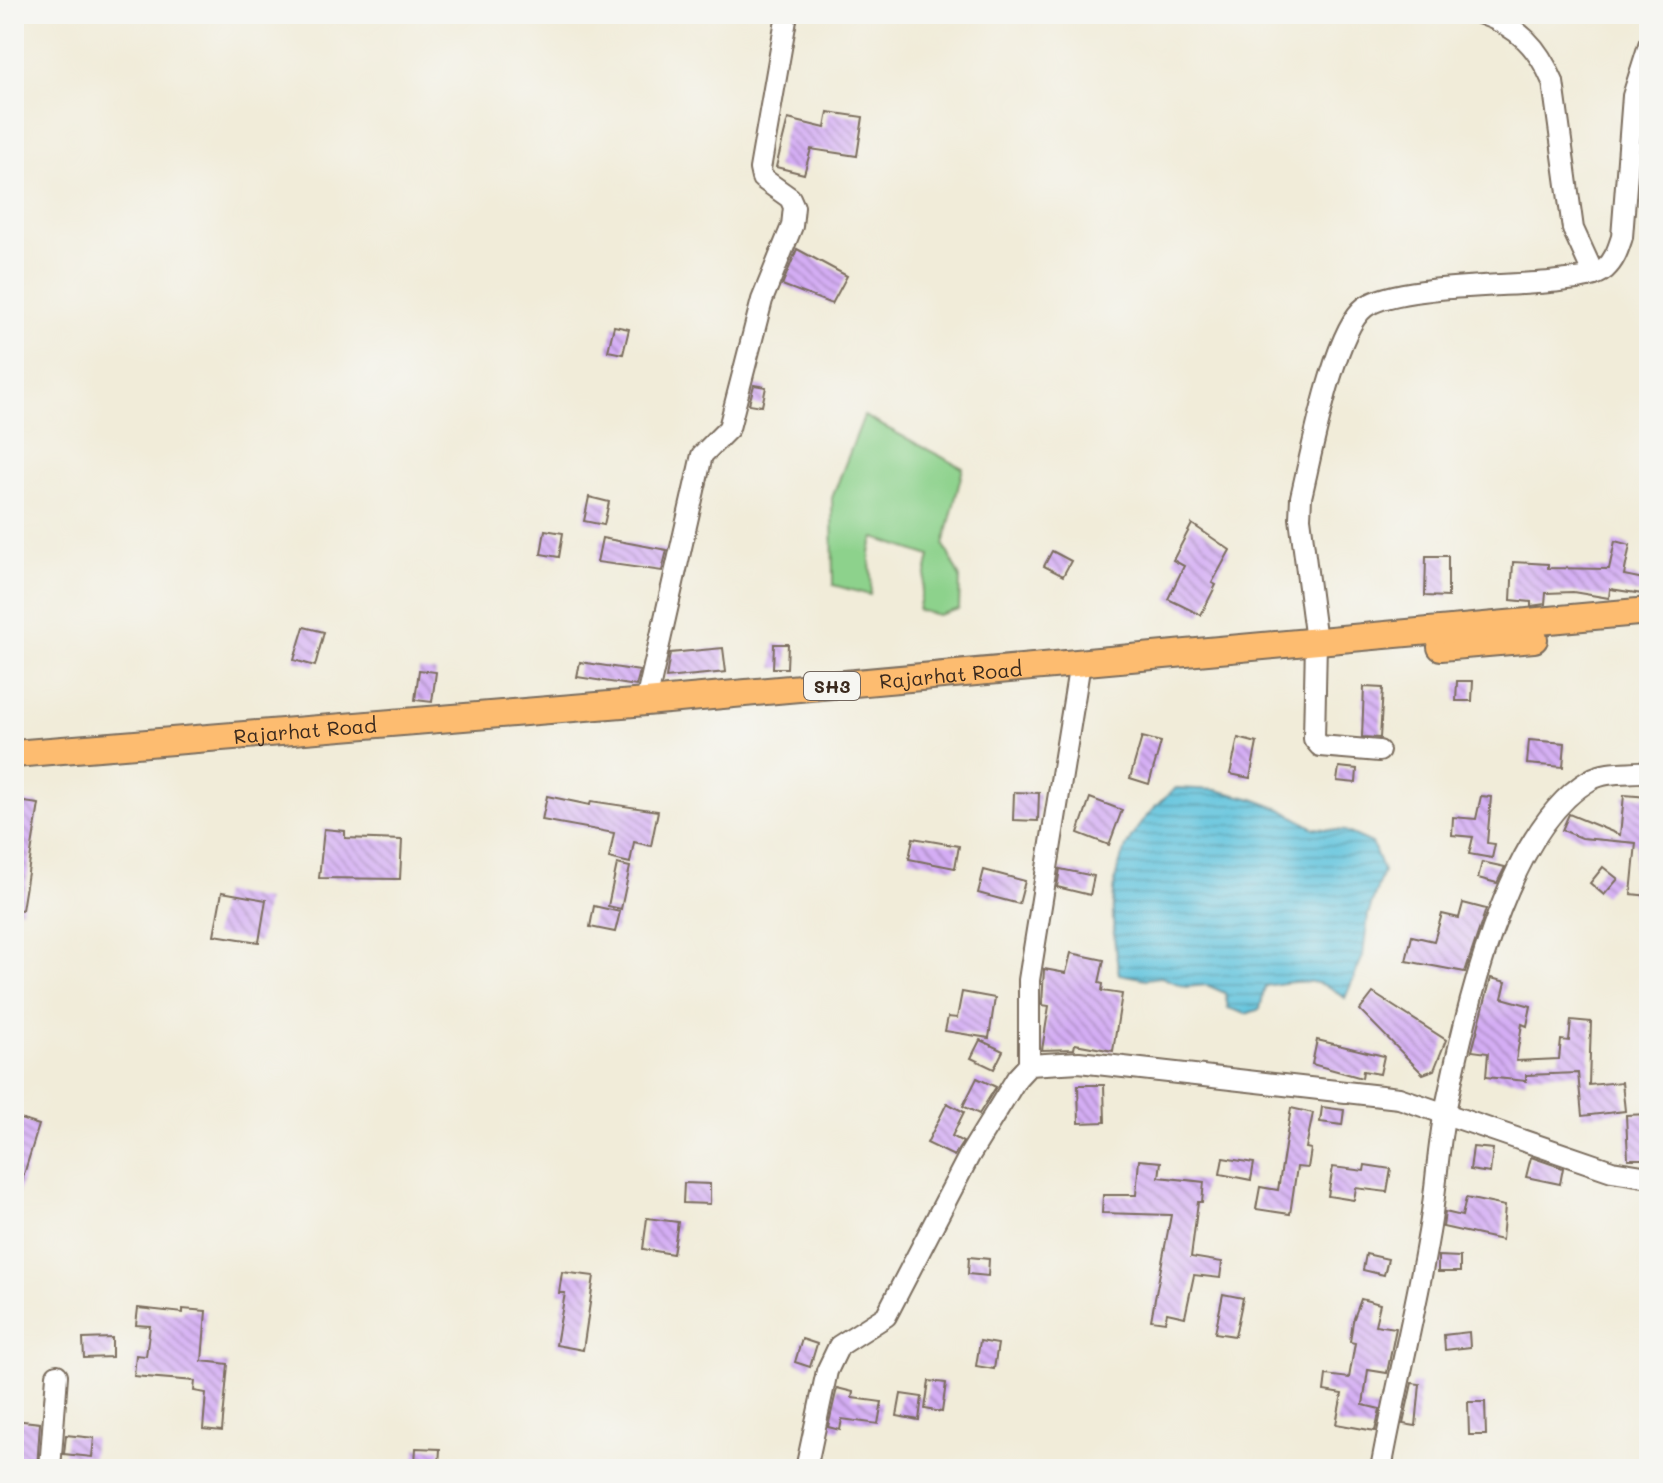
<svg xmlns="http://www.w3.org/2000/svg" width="1663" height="1483" viewBox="0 0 1663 1483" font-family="Mali,sans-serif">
  <defs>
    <pattern id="water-rules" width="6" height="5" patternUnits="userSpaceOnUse" patternTransform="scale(2)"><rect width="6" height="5" fill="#5fc3dd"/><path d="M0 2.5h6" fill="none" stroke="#509fb3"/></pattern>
    <pattern id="building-back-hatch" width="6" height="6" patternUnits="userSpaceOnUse" patternTransform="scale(2)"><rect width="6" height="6" fill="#d4adf4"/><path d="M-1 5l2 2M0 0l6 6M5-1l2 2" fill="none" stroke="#ad8dc5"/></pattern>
  </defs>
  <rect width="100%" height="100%" fill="#f6f6f2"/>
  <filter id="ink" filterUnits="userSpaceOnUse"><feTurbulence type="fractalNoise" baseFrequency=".0125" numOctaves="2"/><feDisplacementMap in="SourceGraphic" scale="16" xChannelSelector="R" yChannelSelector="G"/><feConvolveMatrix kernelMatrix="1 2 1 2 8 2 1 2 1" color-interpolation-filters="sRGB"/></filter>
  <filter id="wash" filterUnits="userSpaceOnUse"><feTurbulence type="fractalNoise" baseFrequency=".006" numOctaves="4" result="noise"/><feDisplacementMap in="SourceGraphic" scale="32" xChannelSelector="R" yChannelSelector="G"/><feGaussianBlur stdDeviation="1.8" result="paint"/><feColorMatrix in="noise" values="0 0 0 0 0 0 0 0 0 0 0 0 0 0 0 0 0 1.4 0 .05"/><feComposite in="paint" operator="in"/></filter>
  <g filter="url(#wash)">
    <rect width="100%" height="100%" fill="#f1ecd9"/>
    <path fill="#8dd28c" stroke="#647e55" stroke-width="2" d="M864,416L963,468L944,545L960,578L959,609L938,615L918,610L930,556L875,538C864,557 875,574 870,595L833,585L832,498Z"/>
    <path fill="url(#water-rules)" stroke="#4d767e" stroke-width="2" d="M1176,788L1216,790L1253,799L1283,810L1314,828L1345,831L1372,843L1383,871L1368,915L1363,956L1345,998C1319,975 1297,981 1265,986L1260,1009L1246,1014L1228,1008L1225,993L1207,985L1186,987L1161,977L1146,979L1119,974C1106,893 1109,842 1176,788Z"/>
    <g id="blocks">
      <g fill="url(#building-back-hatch)">
        <path d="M828,112L863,117L857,156L811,149L804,174L776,167L788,119L825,128Z"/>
        <path d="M797,249L847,276L832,304L782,285Z"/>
        <path d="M614,326L629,329L623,354L608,351Z"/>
        <path d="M754,385L766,387L762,406L749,404Z"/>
        <path d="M589,497L609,502L604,525L584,521Z"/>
        <path d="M1192,524L1230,550L1212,583L1216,585L1201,615L1168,599L1184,566L1173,560Z"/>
        <path d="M545,530L563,533L559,557L541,554Z"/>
        <path d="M602,538L667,550L662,571L597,562Z"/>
        <path d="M1615,541L1630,545L1624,575L1649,580V595L1610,589L1609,598L1573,592L1546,593L1545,604L1531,606V602L1511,600L1513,562L1548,564V568L1609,569Z"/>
        <path d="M1052,551L1071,561L1063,576L1044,566Z"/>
        <path d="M1426,556H1448V597L1425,596Z"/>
        <path d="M304,627L324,632L315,666L294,660Z"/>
        <path d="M774,644H788L787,668H773Z"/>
        <path d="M723,648L726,672L666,678L670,653Z"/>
        <path d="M580,662L640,671L636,686L577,677Z"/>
        <path d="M419,670L436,672L432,702L415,700Z"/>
        <path d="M1457,681H1473L1472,701H1456Z"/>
        <path d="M1364,687L1383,688L1380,738L1362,737Z"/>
        <path d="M1142,737L1161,742L1149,784L1130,778Z"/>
        <path d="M1238,738L1257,743L1250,778L1230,774Z"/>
        <path d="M1529,740L1565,743L1563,767L1527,764Z"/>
        <path d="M1339,767L1357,769L1356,783L1337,781Z"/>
        <path d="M1014,792L1039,793L1038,821L1013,820Z"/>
        <path d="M1624,795L1649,797V896L1631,894L1636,843L1582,838L1562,830L1569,814L1620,835Z"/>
        <path d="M547,796L590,805L591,801L658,811L651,846L634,842L630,863L609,858L614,833L542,820Z"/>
        <path d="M1481,796L1491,797L1487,843L1495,844L1492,858L1469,854L1473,837L1452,835L1453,817L1476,819Z"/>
        <path d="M1090,798L1122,810L1109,845L1078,833Z"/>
        <path d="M17,801L39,804L22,910L14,909Z"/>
        <path d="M324,829L345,831V838L402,840L400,879L319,878Z"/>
        <path d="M913,838L959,846L955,868L909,859Z"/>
        <path d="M1482,862L1505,867L1497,883L1478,878Z"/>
        <path d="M617,864L630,867L621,909L608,906Z"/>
        <path d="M1603,867L1618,879L1604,895L1590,883Z"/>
        <path d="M1060,869L1094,876L1090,895L1057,887Z"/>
        <path d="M984,870L1025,881L1019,904L978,893Z"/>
        <path d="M222,892L266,900L259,942L214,935Z"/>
        <path d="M1463,903L1486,909L1465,972L1406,961L1412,936L1434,941L1442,914L1459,918Z"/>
        <path d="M594,906L620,912L615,932L590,927Z"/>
        <path d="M1071,953L1104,960L1099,983L1103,984L1102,991L1122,994L1113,1051L1075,1044L1074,1049L1042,1050L1049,1006L1042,1005L1044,969L1066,973Z"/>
        <path d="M1491,978L1506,982L1502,998L1531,1006L1527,1026L1522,1024L1516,1061L1559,1059L1561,1040L1569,1041L1571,1020L1591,1022L1589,1085L1622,1082L1625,1111L1582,1116L1578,1073L1526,1075V1081L1486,1077L1488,1053L1472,1051Z"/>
        <path d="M962,992L995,998L989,1038L945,1031L948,1017L957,1018Z"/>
        <path d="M1373,993L1446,1040L1434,1070L1423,1074L1360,1010Z"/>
        <path d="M980,1040L1003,1051L994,1069L971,1058Z"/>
        <path d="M1317,1040L1384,1056L1380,1074L1363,1071L1362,1078L1312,1064Z"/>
        <path d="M977,1078L996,1087L979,1114L963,1106Z"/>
        <path d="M1078,1085H1104L1105,1122L1079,1123Z"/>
        <path d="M947,1103L964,1112L952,1136L963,1142L954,1156L927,1143Z"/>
        <path d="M1322,1107L1344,1110L1342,1125L1320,1122Z"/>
        <path d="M1291,1108L1313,1113L1306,1148L1311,1149L1308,1168L1297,1167L1290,1214L1256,1209L1260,1187L1278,1190Z"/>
        <path d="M1649,1114V1159H1628L1626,1115Z"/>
        <path d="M14,1117L39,1125L18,1194H14Z"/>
        <path d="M1473,1147L1493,1149L1490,1173L1470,1170Z"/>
        <path d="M1531,1157L1563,1168L1560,1184L1526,1177Z"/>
        <path d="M1223,1158L1254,1163L1251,1180L1220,1174Z"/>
        <path d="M1139,1160L1161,1162L1159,1177L1204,1182L1202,1202H1198L1191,1257L1222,1262L1220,1278L1194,1275L1185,1317L1167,1313L1165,1322L1151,1320L1171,1215L1102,1213L1103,1195H1136Z"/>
        <path d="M1365,1165L1391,1169L1387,1192L1356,1188L1354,1200L1328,1196L1333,1167L1364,1171Z"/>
        <path d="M684,1183L710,1184V1204L683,1203Z"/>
        <path d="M1466,1198L1505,1206L1502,1240L1443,1227L1445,1212L1462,1216Z"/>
        <path d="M647,1218L678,1222L673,1254L643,1249Z"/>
        <path d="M1366,1254L1388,1259L1384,1275L1363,1270Z"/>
        <path d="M1438,1256L1460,1257V1272H1438Z"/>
        <path d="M969,1257L989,1259L988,1276L968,1274Z"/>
        <path d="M562,1272L594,1276L583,1350L556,1345L565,1293H559Z"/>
        <path d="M1223,1294L1243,1298L1235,1336L1215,1333Z"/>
        <path d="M1361,1299L1380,1304L1375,1325L1396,1328L1387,1373L1368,1370L1363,1405L1380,1409L1375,1431L1336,1424L1342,1394L1324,1391L1326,1375L1349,1378L1355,1343L1350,1342L1353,1321Z"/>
        <path d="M138,1308L183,1313V1309L206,1311L202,1361L228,1364L222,1431L203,1429L206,1393L194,1391L195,1381L134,1376L136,1355L146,1356L150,1326L136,1325Z"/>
        <path d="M1469,1332L1470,1347L1445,1350L1444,1335Z"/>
        <path d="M112,1338V1357L84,1358L83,1339Z"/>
        <path d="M802,1339L817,1344L810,1367L795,1362Z"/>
        <path d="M980,1341L998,1344L994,1369L976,1366Z"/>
        <path d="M929,1381L946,1383L942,1412L925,1409Z"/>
        <path d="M1412,1383L1420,1384L1416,1426L1403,1424Z"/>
        <path d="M837,1388L853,1392L852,1398L882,1402L878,1424L842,1419L840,1430L828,1427Z"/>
        <path d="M901,1394L922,1397L919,1420L897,1416Z"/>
        <path d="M1468,1402H1485L1486,1435H1469Z"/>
        <path d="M14,1420L40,1423L37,1469H14Z"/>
        <path d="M66,1435L94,1438L92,1457L64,1454Z"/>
        <path d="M416,1448L440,1449L439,1465L415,1463Z"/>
      </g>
    </g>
  </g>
  <g filter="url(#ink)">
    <use href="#blocks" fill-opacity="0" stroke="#7b6e5f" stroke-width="2"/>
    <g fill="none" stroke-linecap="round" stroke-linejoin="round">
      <defs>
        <g id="minor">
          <path d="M1482,14C1519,27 1538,47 1553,82L1573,229L1594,275"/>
          <path d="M646,702L702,455L729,428L762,300L792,226L794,207L790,198L762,178L760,169L787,14"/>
          <path d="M1379,751L1320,746L1314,739L1316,641L1300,518L1301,497C1311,456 1334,330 1365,307C1397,284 1514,287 1559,281C1574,279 1593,279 1605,269C1615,260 1618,249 1622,237L1633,96L1649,45"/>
          <path d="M1029,1065V980L1080,663"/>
          <path d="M50,1469L57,1375"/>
          <path d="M806,1469L827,1371L839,1346L886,1316L969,1156L1017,1078L1029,1065L1079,1062L1399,1098L1612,1171L1649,1177"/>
          <path d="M1381,1469C1395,1392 1415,1315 1428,1238C1436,1196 1437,1153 1445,1112C1464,1020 1504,830 1590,780C1607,770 1630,774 1649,771"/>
        </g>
        <g id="major">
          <path d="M1441,647L1534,639"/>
          <path id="s1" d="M14,754L646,702L1649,611"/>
        </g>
      </defs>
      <use href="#minor" stroke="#7b6e5f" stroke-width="24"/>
      <use href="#major" stroke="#7b6e5f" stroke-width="30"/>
      <use href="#minor" stroke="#fff" stroke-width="20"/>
      <use href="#major" stroke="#fdbc70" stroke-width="26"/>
    </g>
  </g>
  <g text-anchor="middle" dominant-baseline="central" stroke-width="6" stroke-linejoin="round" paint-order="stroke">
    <rect fill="#f6f6f2" stroke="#73675e" stroke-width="2" x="804" y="672" width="56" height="28" rx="6"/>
    <g font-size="18" font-weight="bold" fill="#3b2a1e">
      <text x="832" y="686">SH3</text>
    </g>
    <g font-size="20" fill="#3b2a1e" stroke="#f6f6f2">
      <text stroke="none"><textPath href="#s1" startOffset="940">Rajarhat Road</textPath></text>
      <text stroke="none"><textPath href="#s1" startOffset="292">Rajarhat Road</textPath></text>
    </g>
  </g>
  <rect width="1663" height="1483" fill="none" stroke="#f6f6f2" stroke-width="48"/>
</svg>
